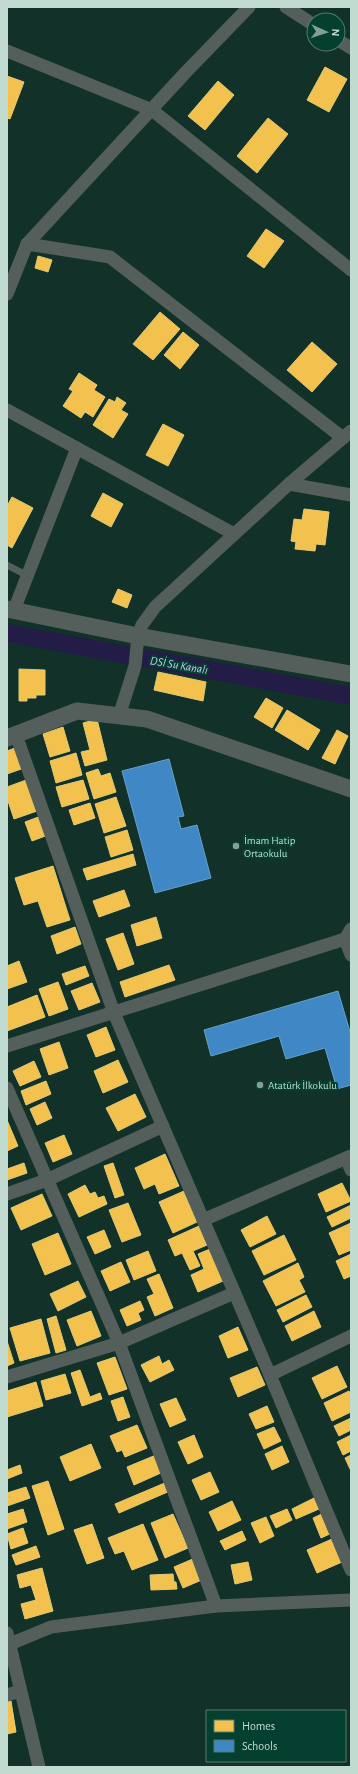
<svg xmlns="http://www.w3.org/2000/svg" width="358" height="1774" viewBox="0 0 358 1774" font-family="'Alegreya Sans',sans-serif">
  <rect width="100%" height="100%" fill="#123229"/>
  <g fill="#f2c14e" stroke="#e3c975">
    <path d="M325,67L347,79L329,112L307,100Z"/>
    <path d="M7,76L24,82L10,119L7,118Z"/>
    <path d="M218,81L234,95L205,130L188,116Z"/>
    <path d="M268,118L288,134L257,173L237,156Z"/>
    <path d="M266,229L284,241L264,268L247,256Z"/>
    <path d="M38,256L52,260L48,272L35,268Z"/>
    <path d="M160,312L180,329L153,360L133,344Z"/>
    <path d="M183,332L199,345L180,369L164,355Z"/>
    <path d="M312,342L337,364L312,392L287,370Z"/>
    <path d="M79,373L97,385L94,390L105,397L93,417L85,412L81,418L63,406L73,391L69,389Z"/>
    <path d="M117,397L126,403L121,410L128,414L113,438L93,425L109,399L115,402Z"/>
    <path d="M163,424L184,435L168,466L146,455Z"/>
    <path d="M103,493L123,504L111,527L91,516Z"/>
    <path d="M12,497L33,508L12,548L7,545V506Z"/>
    <path d="M304,509L329,512L325,545L316,544L315,551L295,549L296,542L291,541L294,519L302,520Z"/>
    <path d="M118,589L132,595L127,608L112,602Z"/>
    <path d="M19,669L45,670V695H36V698H27V701H19Z"/>
    <path d="M158,672L206,682L203,701L154,690Z"/>
    <path d="M266,698L283,708L272,728L254,717Z"/>
    <path d="M287,710L320,730L308,750L275,730Z"/>
    <path d="M97,719L107,760L85,766L81,752L90,750L83,723Z"/>
    <path d="M63,727L70,751L50,757L43,734Z"/>
    <path d="M337,730L348,736L335,764L322,758Z"/>
    <path d="M20,746L27,767L7,774V751Z"/>
    <path d="M76,753L82,775L56,783L50,761Z"/>
    <path d="M98,769L101,776L110,773L116,792L94,799L86,773Z"/>
    <path d="M29,779L40,810L14,819L7,798V787Z"/>
    <path d="M83,780L89,799L62,807L56,787Z"/>
    <path d="M116,797L126,826L104,833L95,804Z"/>
    <path d="M90,803L95,818L74,825L69,810Z"/>
    <path d="M41,816L48,835L32,841L25,822Z"/>
    <path d="M127,830L133,850L111,857L105,837Z"/>
    <path d="M133,854L136,865L87,880L83,869Z"/>
    <path d="M53,866L70,920L47,927L38,901L24,905L15,878Z"/>
    <path d="M124,890L130,906L99,917L93,901Z"/>
    <path d="M156,917L162,938L137,946L131,925Z"/>
    <path d="M75,927L81,944L57,954L51,936Z"/>
    <path d="M123,933L134,964L118,970L106,939Z"/>
    <path d="M19,961L27,982L7,989V966Z"/>
    <path d="M169,965L175,980L125,997L120,982Z"/>
    <path d="M85,966L89,976L66,985L62,974Z"/>
    <path d="M58,982L68,1009L49,1016L39,989Z"/>
    <path d="M92,983L100,1002L79,1010L71,991Z"/>
    <path d="M37,995L45,1017L7,1031V1007Z"/>
    <path d="M106,1027L115,1050L96,1057L87,1035Z"/>
    <path d="M59,1042L68,1068L49,1075L40,1049Z"/>
    <path d="M118,1060L128,1082L103,1093L94,1071Z"/>
    <path d="M34,1061L41,1077L20,1086L13,1071Z"/>
    <path d="M46,1081L51,1094L26,1105L21,1091Z"/>
    <path d="M135,1094L146,1117L118,1131L106,1108Z"/>
    <path d="M45,1102L52,1118L37,1125L30,1109Z"/>
    <path d="M7,1120L18,1146L7,1151Z"/>
    <path d="M64,1135L72,1154L53,1162L45,1143Z"/>
    <path d="M165,1154L179,1186L159,1194L155,1184L144,1189L135,1168Z"/>
    <path d="M24,1163L27,1173L7,1180V1169Z"/>
    <path d="M113,1163L124,1195L115,1198L104,1166Z"/>
    <path d="M342,1183L351,1201L326,1212L318,1194Z"/>
    <path d="M85,1185L90,1194L95,1192L98,1198L104,1196L107,1204L79,1217L68,1194Z"/>
    <path d="M184,1191L197,1222L173,1233L159,1202Z"/>
    <path d="M42,1194L52,1216L21,1230L11,1208Z"/>
    <path d="M128,1203L141,1235L122,1242L109,1210Z"/>
    <path d="M351,1205V1218L332,1227L327,1217Z"/>
    <path d="M267,1216L276,1234L250,1247L241,1230Z"/>
    <path d="M351,1223V1250L339,1255L329,1233Z"/>
    <path d="M199,1226L207,1245L193,1251L200,1266L190,1270L182,1253L175,1256L168,1240Z"/>
    <path d="M104,1230L111,1247L95,1254L87,1237Z"/>
    <path d="M58,1233L71,1264L45,1275L32,1244Z"/>
    <path d="M284,1235L296,1260L264,1275L252,1251Z"/>
    <path d="M210,1249L223,1281L198,1292L191,1275L204,1269L198,1254Z"/>
    <path d="M148,1251L156,1271L134,1280L126,1260Z"/>
    <path d="M351,1254V1276L344,1279L336,1261Z"/>
    <path d="M121,1262L130,1282L110,1291L101,1271Z"/>
    <path d="M298,1263L304,1277L299,1280L305,1292L276,1306L263,1281Z"/>
    <path d="M159,1274L173,1308L155,1316L147,1297L154,1294L147,1279Z"/>
    <path d="M78,1281L86,1297L58,1311L50,1294Z"/>
    <path d="M306,1295L312,1307L283,1322L277,1310Z"/>
    <path d="M140,1301L144,1310L138,1313L141,1320L127,1326L120,1310Z"/>
    <path d="M91,1311L101,1336L77,1346L67,1320Z"/>
    <path d="M314,1311L321,1327L292,1341L285,1326Z"/>
    <path d="M56,1316L66,1350L56,1353L47,1319Z"/>
    <path d="M41,1319L50,1353L20,1361L10,1328Z"/>
    <path d="M238,1327L248,1350L228,1358L219,1336Z"/>
    <path d="M7,1341L14,1363L7,1366Z"/>
    <path d="M159,1356L162,1364L169,1360L174,1370L150,1382L141,1365Z"/>
    <path d="M115,1357L127,1389L109,1395L97,1363Z"/>
    <path d="M337,1366L347,1387L322,1399L312,1378Z"/>
    <path d="M257,1367L265,1385L238,1397L230,1378Z"/>
    <path d="M80,1370L90,1397L100,1393L102,1399L82,1406L71,1373Z"/>
    <path d="M65,1374L71,1393L46,1400L41,1381Z"/>
    <path d="M36,1382L43,1406L7,1417V1391Z"/>
    <path d="M349,1391L351,1396V1412L332,1421L324,1403Z"/>
    <path d="M123,1397L130,1417L118,1421L111,1401Z"/>
    <path d="M176,1398L186,1420L170,1427L160,1404Z"/>
    <path d="M267,1406L274,1422L256,1429L249,1414Z"/>
    <path d="M351,1418V1430L339,1436L334,1426Z"/>
    <path d="M137,1425L147,1448L125,1457L122,1450L117,1452L110,1436Z"/>
    <path d="M274,1427L281,1441L264,1449L257,1434Z"/>
    <path d="M194,1435L203,1457L188,1464L178,1442Z"/>
    <path d="M351,1435V1451L343,1455L337,1442Z"/>
    <path d="M91,1444L101,1468L70,1481L60,1457Z"/>
    <path d="M282,1446L289,1462L272,1470L265,1454Z"/>
    <path d="M156,1455L163,1472L134,1485L127,1467Z"/>
    <path d="M351,1455V1468L350,1469L345,1458Z"/>
    <path d="M20,1465L22,1473L7,1479V1470Z"/>
    <path d="M210,1472L219,1492L201,1500L192,1480Z"/>
    <path d="M48,1481L64,1529L48,1535L32,1486Z"/>
    <path d="M167,1482L170,1491L119,1513L115,1504Z"/>
    <path d="M26,1487L30,1498L7,1506V1493Z"/>
    <path d="M314,1498L319,1509L296,1519L292,1509Z"/>
    <path d="M232,1501L241,1520L218,1531L209,1512Z"/>
    <path d="M23,1509L27,1522L7,1529V1514Z"/>
    <path d="M287,1509L292,1520L276,1528L270,1516Z"/>
    <path d="M326,1512L334,1532L321,1538L313,1518Z"/>
    <path d="M173,1514L188,1548L165,1558L151,1523Z"/>
    <path d="M266,1517L274,1536L260,1543L251,1523Z"/>
    <path d="M92,1524L104,1558L87,1564L74,1530Z"/>
    <path d="M143,1524L158,1560L132,1570L124,1551L115,1554L108,1538Z"/>
    <path d="M23,1528L28,1543L11,1549L7,1534Z"/>
    <path d="M242,1531L246,1540L225,1550L220,1541Z"/>
    <path d="M332,1539L342,1562L317,1573L307,1550Z"/>
    <path d="M36,1546L40,1557L16,1565L12,1555Z"/>
    <path d="M195,1558L204,1579L183,1588L174,1567Z"/>
    <path d="M248,1562L252,1580L235,1584L231,1565Z"/>
    <path d="M42,1568L53,1611L25,1619L21,1604L36,1600L31,1585L20,1588L17,1575Z"/>
    <path d="M173,1574L174,1582H176L177,1589L151,1590L150,1575Z"/>
    <path d="M11,1701L16,1732L7,1734V1702Z"/>
  </g>
  <g fill="#3f88c5" stroke="#66a1c8">
    <path d="M169,759L184,816L178,817L181,829L197,825L211,878L155,893L122,771Z"/>
    <path d="M338,991L351,1035V1085L337,1089L325,1048L286,1059L279,1036L211,1056L204,1030Z"/>
  </g>
  <g fill="none" stroke-linecap="round" stroke-linejoin="round">
    <path stroke="#221c47" stroke-width="18" d="M7,633L351,696"/>
    <path stroke="#545f5b" stroke-width="7" d="M7,565L28,576"/>
    <g stroke="#545f5b" stroke-width="13">
      <path d="M286,7L314,25"/>
      <path d="M338,40L351,48"/>
      <path d="M7,51L152,110L351,270"/>
      <path d="M27,244L110,257L343,438"/>
      <path d="M7,294L27,244L186,72L249,7"/>
      <path d="M7,410L234,534"/>
      <path d="M289,484L351,495"/>
      <path d="M14,610L77,448"/>
      <path d="M119,716L135,666L138,636L142,625L155,607L289,484L351,431"/>
      <path d="M16,735L114,1013L270,1375L351,1570"/>
      <path d="M345,939L351,955"/>
      <path d="M7,1046L345,939L351,929"/>
      <path d="M7,1088L119,1343L216,1606"/>
      <path d="M346,1158L351,1170"/>
      <path d="M7,1194L47,1180L163,1126"/>
      <path d="M203,1220L351,1156"/>
      <path d="M270,1375L351,1336"/>
      <path d="M7,1377L119,1343L234,1293"/>
      <path d="M7,1633L39,1767"/>
      <path d="M10,1644L51,1627L216,1606L351,1600"/>
      <path d="M7,1695L20,1691"/>
    </g>
    <g stroke="#545f5b" stroke-width="17">
      <path d="M7,609L138,636L351,674"/>
      <path d="M7,738L77,711L147,719L351,789"/>
    </g>
  </g>
  <g fill="#84a096" stroke="#053f2f" stroke-width="1.5">
    <circle cx="236" cy="846" r="4"/>
    <circle cx="260" cy="1085" r="4"/>
  </g>
  <g text-anchor="middle" dominant-baseline="central" stroke-width="4" stroke-linejoin="round" paint-order="stroke">
    <g font-size="11" fill="#c1dbd0" stroke="#053f2f" text-anchor="start">
      <text x="244" y="840">İmam Hatip<tspan x="244" dy="13">Ortaokulu</tspan></text>
      <text x="268" y="1085">Atatürk İlkokulu</text>
    </g>
    <g font-size="12" font-style="italic" fill="#cac6f8" stroke="#053f2f">
      <text transform="translate(179 665) rotate(10)">DSİ Su Kanalı</text>
    </g>
  </g>
  <rect width="358" height="1774" fill="none" stroke="#c1dbd0" stroke-width="16"/>
  <rect x="206" y="1710" width="140" height="52" fill="#053f2f" stroke="#507d6f"/>
  <rect x="214" y="1720" width="20" height="12" fill="#f2c14e" stroke="#507d6f"/>
  <text x="242" y="1730" font-size="12" fill="#c1dbd0">Homes</text>
  <rect x="214" y="1740" width="20" height="12" fill="#3f88c5" stroke="#507d6f"/>
  <text x="242" y="1750" font-size="12" fill="#c1dbd0">Schools</text>
  <g transform="translate(326 32) rotate(93)"><circle r="19" fill="#053f2f" stroke="#507d6f"/>
  <path d="M0-3L7 15L0 10L-7 15Z" fill="#84a096"/>
  <text y="-6" font-size="11" font-weight="bold" text-anchor="middle" fill="#c1dbd0">N</text>
  </g>
</svg>
